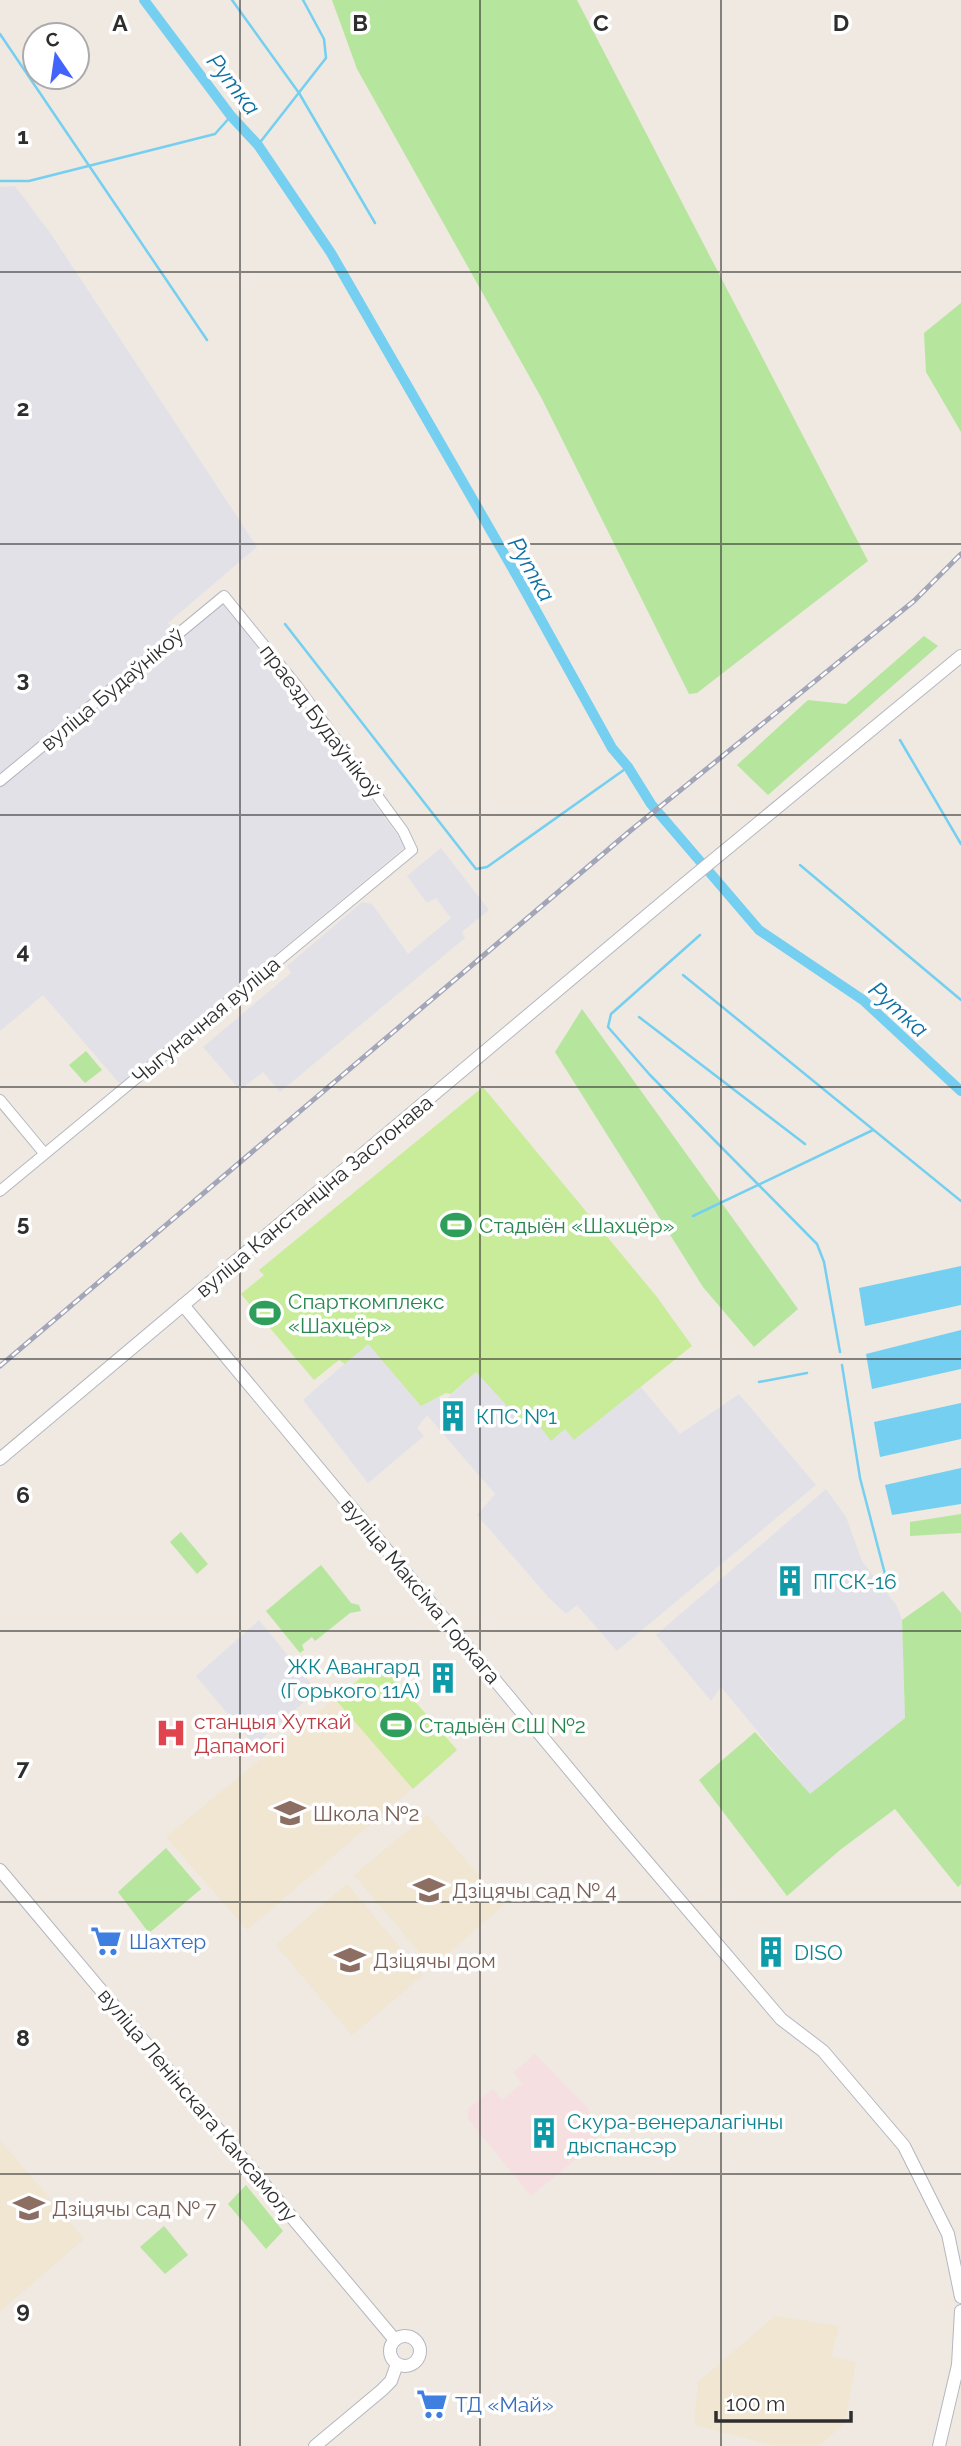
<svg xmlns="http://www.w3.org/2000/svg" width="961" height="2446" viewBox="0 0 961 2446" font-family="Raleway,sans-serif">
  <rect width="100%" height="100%" fill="#efe9e1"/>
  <g fill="#e3e1e8">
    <path d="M15,186L51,234L257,547L168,623L174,630L0,777V187Z"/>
    <path d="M223,601L406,846L120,1084L43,995L0,1031V786Z"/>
    <path d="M441,848L489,910L462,932L465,938L280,1092L263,1072L240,1090L203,1047L291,973L287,966L362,902L372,904L408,954L451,918L436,898L427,903L407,876Z"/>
    <path d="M368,1343L421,1406L438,1396L443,1402L476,1372L521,1420L530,1413L565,1428L575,1439L641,1387L680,1434L739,1394L816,1485L617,1651L577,1605L566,1614L549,1598L477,1515L495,1494L427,1415L417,1428L424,1436L368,1483L303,1400Z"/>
    <path d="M826,1489L846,1517L862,1561L897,1606L902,1620L905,1718L810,1795L721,1687L711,1701L656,1635Z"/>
    <path d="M259,1620L317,1691L254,1745L196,1676Z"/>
  </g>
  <g fill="#f0e6d1">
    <path d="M380,1661L457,1750L247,1930L166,1837Z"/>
    <path d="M427,1815L504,1905L432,1967L354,1875Z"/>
    <path d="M347,1884L423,1975L352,2035L276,1945Z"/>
    <path d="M0,2140L84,2239L0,2311Z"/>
    <path d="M775,2316L839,2326L831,2357L856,2362L845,2423L819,2446H777L694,2425L698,2382Z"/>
  </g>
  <path fill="#f5dfe0" d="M535,2054L588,2108L597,2142L531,2196L468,2119V2109L493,2089L502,2100L522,2084L514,2072Z"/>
  <g fill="#b6e59e">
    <path d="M332,0H577L868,561L697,693L689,694L542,399L357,69Z"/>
    <path d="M961,303V432L926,372L924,333Z"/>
    <path d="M924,636L938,646L768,795L737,765L808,700L846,704Z"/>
    <path d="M582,1009L798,1309L754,1347L703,1287L555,1052Z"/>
    <path d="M86,1051L102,1070L85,1083L69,1065Z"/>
    <path d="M961,1514V1533L910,1536V1522Z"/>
    <path d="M181,1532L208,1564L197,1574L170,1542Z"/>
    <path d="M321,1565L351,1603L359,1605L361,1611L350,1613L315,1641L312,1637L302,1645L304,1650L300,1653L266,1611Z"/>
    <path d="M943,1591L961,1613V1884L958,1887L895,1809L840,1850L787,1896L699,1780L755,1732L810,1794L905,1718L902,1620Z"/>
    <path d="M166,1848L201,1889L149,1933L118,1892Z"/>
    <path d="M246,2185L283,2231L266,2249L228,2204Z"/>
    <path d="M164,2226L188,2255L165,2274L140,2247Z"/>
  </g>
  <g fill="#c9ec9a">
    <path d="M483,1087L657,1297L692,1346L574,1440L565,1429L551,1441L530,1413L520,1420L476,1372L451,1394L446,1393L421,1406L368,1344L345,1364L339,1360L314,1380L241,1294L264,1275L259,1270Z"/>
    <path d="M380,1661L457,1750L413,1789L336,1700Z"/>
  </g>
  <g fill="#75cff0">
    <path d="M961,1266V1305L865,1326L859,1288Z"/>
    <path d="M961,1330V1369L872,1389L866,1354Z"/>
    <path d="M961,1403V1439L880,1457L874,1422Z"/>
    <path d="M961,1468V1504L892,1515L885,1485Z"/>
  </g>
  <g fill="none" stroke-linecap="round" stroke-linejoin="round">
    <g stroke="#75cff0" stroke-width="2.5">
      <path d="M232,0L299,93L375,223"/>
      <path d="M0,34L207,340"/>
      <path d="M258,145L326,58L324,39L303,0"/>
      <path d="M0,181H29L215,134L231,116"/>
      <path d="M285,624L476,869L487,867L628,767"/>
      <path d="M900,740L961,844"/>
      <path d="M800,865L961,1000"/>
      <path d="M700,935L611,1014L608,1027L650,1075L817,1244L824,1262L840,1352"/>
      <path d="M683,975L961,1201"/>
      <path d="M639,1017L805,1144"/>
      <path d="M693,1216L873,1130"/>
      <path d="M842,1365L860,1478L886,1578"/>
      <path d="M759,1382L807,1373"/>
    </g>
    <path stroke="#75cff0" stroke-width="10" d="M144,0L231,116L258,145L331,253L518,578L612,748L628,767L651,804L759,930L863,1000L961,1091"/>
    <defs>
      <g id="tertiary">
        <path d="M0,781L224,596L297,686L403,831L412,850L0,1191"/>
        <path d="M0,1100L44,1153"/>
      </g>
      <g id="secondary">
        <path d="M183,1305L613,1822L781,2019L823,2051L904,2146L948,2234L961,2297"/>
        <path d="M0,1459L683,885L961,656"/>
        <path d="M0,1870L395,2340"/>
        <circle cx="405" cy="2351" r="15"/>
        <path d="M315,2446L382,2390L391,2381L397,2364"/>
        <path d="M939,2446L958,2365L961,2311"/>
      </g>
    </defs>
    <use href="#tertiary" stroke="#b4b7c1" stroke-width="12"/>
    <use href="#secondary" stroke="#b4b7c1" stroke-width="14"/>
    <use href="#tertiary" stroke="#fff" stroke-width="10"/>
    <use href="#secondary" stroke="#fff" stroke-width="12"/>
    <defs>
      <path id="rail" d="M0,1366L630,831L914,601L961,554"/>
    </defs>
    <use href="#rail" stroke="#a3a6b8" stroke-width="5"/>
    <use href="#rail" stroke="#fff" stroke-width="2.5" stroke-dasharray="8" stroke-linecap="butt"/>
  </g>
  <path fill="none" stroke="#2e2e2e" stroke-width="2" stroke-opacity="0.55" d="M240,0V2446M480,0V2446M721,0V2446M0,272H961M0,544H961M0,815H961M0,1087H961M0,1359H961M0,1631H961M0,1902H961M0,2174H961"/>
  <defs>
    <symbol id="stadium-bare" viewBox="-9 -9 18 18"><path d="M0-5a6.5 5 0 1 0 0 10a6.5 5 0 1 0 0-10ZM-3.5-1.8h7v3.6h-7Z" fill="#2e9e5b" stroke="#fff" stroke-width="2.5" paint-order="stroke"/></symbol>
    <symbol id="building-bare" viewBox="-9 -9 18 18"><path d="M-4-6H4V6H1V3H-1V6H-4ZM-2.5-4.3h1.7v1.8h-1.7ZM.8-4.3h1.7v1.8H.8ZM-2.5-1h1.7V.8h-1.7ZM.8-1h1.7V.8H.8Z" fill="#0f9aa8" stroke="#fff" stroke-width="2.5" paint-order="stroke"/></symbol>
    <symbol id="hospital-bare" viewBox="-9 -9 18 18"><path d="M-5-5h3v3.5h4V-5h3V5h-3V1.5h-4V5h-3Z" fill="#e0444e" stroke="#fff" stroke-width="2.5" paint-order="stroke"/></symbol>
    <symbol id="school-bare" viewBox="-9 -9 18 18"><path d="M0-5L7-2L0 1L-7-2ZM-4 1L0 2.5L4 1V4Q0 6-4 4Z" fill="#8d6e63" stroke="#fff" stroke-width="2.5" paint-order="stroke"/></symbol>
    <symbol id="supermarket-bare" viewBox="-9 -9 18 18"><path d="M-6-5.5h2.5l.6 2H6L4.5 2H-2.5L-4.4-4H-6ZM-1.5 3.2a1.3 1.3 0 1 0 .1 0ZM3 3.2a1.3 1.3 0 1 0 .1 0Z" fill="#3f7fe0" stroke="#fff" stroke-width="2.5" paint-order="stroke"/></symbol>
  </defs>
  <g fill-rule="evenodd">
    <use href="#stadium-bare" x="434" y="1203" width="44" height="44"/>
    <use href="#stadium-bare" x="243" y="1291" width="44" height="44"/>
    <use href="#building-bare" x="431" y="1394" width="44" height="44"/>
    <use href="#building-bare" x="768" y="1559" width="44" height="44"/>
    <use href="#building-bare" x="421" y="1656" width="44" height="44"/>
    <use href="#stadium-bare" x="374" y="1703" width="44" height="44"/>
    <use href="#hospital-bare" x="149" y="1711" width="44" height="44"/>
    <use href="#school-bare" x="268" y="1791" width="44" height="44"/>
    <use href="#school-bare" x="407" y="1868" width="44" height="44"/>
    <use href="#supermarket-bare" x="84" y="1919" width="44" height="44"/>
    <use href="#building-bare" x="749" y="1930" width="44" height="44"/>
    <use href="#school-bare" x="328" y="1938" width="44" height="44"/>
    <use href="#building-bare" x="522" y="2111" width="44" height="44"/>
    <use href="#school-bare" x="7" y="2186" width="44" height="44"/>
    <use href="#supermarket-bare" x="410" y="2382" width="44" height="44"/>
  </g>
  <g text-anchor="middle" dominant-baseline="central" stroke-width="7" stroke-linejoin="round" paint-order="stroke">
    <g font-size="21" fill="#2e2e2e" stroke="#fff">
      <text transform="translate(112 689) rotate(-40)">вуліца Будаўнікоў</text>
      <text transform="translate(321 721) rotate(53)">праезд Будаўнікоў</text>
      <text transform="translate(206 1020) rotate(-40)">Чыгуначная вуліца</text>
      <text transform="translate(314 1196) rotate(-40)">вуліца Канстанціна Заслонава</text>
      <text transform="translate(421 1591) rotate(50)">вуліца Максіма Горкага</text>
      <text transform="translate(198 2105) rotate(50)">вуліца Ленінскага Камсамолу</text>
    </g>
    <g font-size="21" fill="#27864d" stroke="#fff" text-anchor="start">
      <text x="479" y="1225">Стадыён «Шахцёр»</text>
      <text x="288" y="1301">Спарткомплекс<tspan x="288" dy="24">«Шахцёр»</tspan></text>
      <text x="419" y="1725">Стадыён СШ №2</text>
    </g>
    <g font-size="21" fill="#0d838f" stroke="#fff" text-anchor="start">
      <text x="476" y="1416">КПС №1</text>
      <text x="813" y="1581">ПГСК-16</text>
      <text x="420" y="1666" text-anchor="end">ЖК Авангард<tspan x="420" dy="24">(Горького 11А)</tspan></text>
      <text x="794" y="1952">DISO</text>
      <text x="567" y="2121">Скура-венералагічны<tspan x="567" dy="24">дыспансэр</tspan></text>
    </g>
    <g font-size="21" fill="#be3a42" stroke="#fff" text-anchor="start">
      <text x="194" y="1721">станцыя Хуткай<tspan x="194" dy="24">Дапамогі</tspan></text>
    </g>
    <g font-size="21" fill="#785e54" stroke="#fff" text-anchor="start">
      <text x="313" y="1813">Школа №2</text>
      <text x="452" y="1890">Дзіцячы сад № 4</text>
      <text x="373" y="1960">Дзіцячы дом</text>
      <text x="52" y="2208">Дзіцячы сад № 7</text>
    </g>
    <g font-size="21" fill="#366cbe" stroke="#fff" text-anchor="start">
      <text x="129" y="1941">Шахтер</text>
      <text x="455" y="2404">ТД «Май»</text>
    </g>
    <g font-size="23" font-style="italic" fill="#0d6fa3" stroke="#fff">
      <text transform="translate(234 84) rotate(52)">Рутка</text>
      <text transform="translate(532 569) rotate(60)">Рутка</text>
      <text transform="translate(899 1009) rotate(42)">Рутка</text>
    </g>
  </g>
  <g font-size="23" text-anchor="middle" font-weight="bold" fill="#2e2e2e" stroke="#fff" stroke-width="7" stroke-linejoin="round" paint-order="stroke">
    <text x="120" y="31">A</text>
    <text x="360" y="31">B</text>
    <text x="601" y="31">C</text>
    <text x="841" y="31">D</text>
    <text x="23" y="144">1</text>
    <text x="23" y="416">2</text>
    <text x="23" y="687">3</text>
    <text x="23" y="959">4</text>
    <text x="23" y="1231">5</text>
    <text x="23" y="1503">6</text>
    <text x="23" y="1775">7</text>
    <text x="23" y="2046">8</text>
    <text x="23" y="2318">9</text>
  </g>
  <g transform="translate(56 56) rotate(347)"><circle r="33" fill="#ffffff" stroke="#ababab" stroke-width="2"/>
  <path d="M0-5L12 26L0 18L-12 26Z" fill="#4264fb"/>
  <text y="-10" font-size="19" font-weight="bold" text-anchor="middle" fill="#2e2e2e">С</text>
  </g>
  <path d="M716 2411v10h135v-10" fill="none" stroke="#2e2e2e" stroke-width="3.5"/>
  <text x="726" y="2411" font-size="21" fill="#2e2e2e" stroke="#ffffff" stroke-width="5" paint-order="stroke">100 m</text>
</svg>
